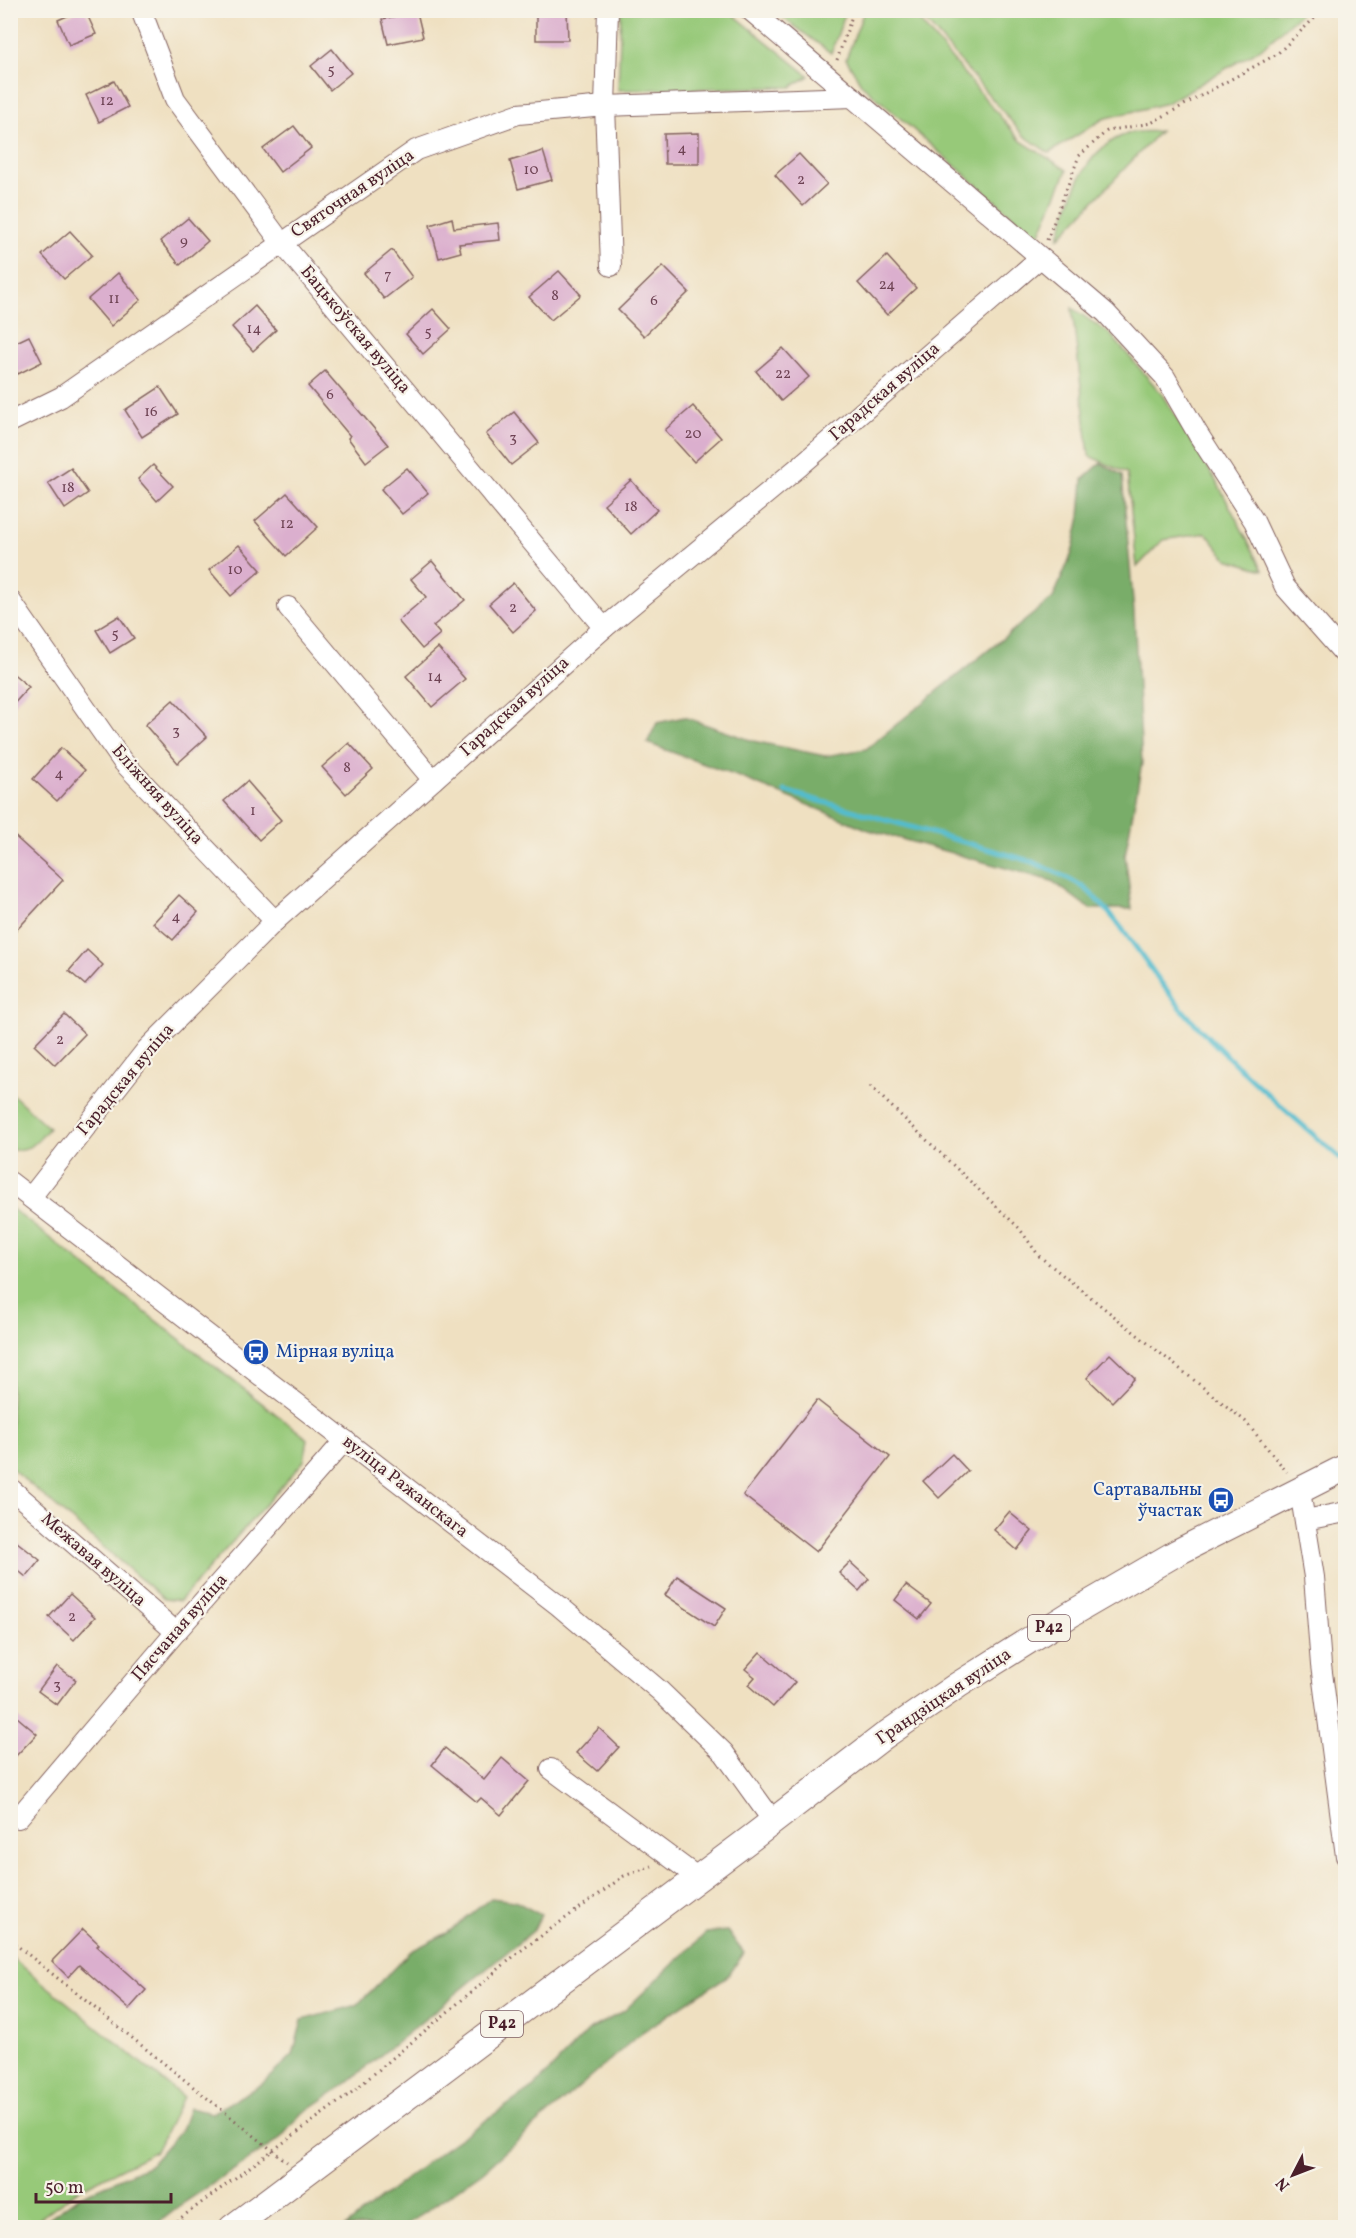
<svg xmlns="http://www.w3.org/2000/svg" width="1356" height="2238" viewBox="0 0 1356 2238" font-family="Vollkorn,serif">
  <rect width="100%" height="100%" fill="#f7f3e8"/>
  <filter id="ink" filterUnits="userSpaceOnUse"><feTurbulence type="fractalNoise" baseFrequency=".0167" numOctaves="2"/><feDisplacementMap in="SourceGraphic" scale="12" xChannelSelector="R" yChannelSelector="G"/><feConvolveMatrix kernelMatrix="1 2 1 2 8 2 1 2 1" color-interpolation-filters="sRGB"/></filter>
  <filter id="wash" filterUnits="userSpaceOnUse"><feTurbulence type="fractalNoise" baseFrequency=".008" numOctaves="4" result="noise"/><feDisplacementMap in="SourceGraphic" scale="24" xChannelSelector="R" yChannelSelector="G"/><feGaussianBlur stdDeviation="1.35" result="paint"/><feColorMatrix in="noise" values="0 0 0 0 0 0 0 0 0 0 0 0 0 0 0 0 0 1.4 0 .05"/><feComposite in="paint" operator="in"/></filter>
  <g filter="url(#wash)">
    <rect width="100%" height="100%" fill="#efe0c1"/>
    <g fill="#97c979" stroke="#707452" stroke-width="1.5">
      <path d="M621,11H729L809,76L791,87L618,90Z"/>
      <path d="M774,11H846L831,53Z"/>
      <path d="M864,11H911L1021,141L1067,170L1038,238L862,85L846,59Z"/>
      <path d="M917,11H1303L1262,48L1167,103L1103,119L1049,153L1023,135Z"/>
      <path d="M1160,131L1058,239C1072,198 1081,150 1127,134C1137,131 1150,132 1160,131Z"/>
      <path d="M1072,308L1110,334L1161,393L1218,484L1263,570L1227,559L1206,533L1163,540L1137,567L1127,473L1089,456Z"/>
      <path d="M11,1093L49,1128C36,1143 32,1150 11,1150Z"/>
      <path d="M11,1208L308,1439L304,1461L180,1601L164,1599L11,1468Z"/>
      <path d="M11,1957L183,2097L156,2151L78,2190L28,2227H11Z"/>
    </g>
    <g fill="#79ad69" stroke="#62664a" stroke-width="1.5">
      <path d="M1101,463L1122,475L1134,612L1142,763L1125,855L1132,909H1090L1052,881L869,830L742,778L647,743L657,723L684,717L753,741L825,756L866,749L1053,598L1072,553L1080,517L1083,479Z"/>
      <path d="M491,1898L515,1901L541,1915L533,1931L343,2086L300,2115L279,2140L185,2202L153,2227H36L78,2197L150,2165L181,2130L189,2108L212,2113L262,2084L293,2055L302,2020L357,2005L411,1951L447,1933Z"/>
      <path d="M727,1931L744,1953L729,1975L642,2032L482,2172L403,2227H345L440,2152L535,2086L589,2030L624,2011L706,1933Z"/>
    </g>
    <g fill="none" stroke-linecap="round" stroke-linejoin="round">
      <path stroke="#52bcce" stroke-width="5" d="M785,791L1030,861C1048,869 1067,876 1083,887C1091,892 1096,900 1103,906C1135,940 1157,983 1189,1017C1238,1070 1292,1116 1346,1163"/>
    </g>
    <g id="blocks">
      <g fill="#dbafce">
        <path d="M81,10H85L96,34L69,45L58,20Z"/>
        <path d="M536,10H567L568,40H536Z"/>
        <path d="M417,12L423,37L388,44L382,19Z"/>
        <path d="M332,49L351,73L330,90L311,66Z"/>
        <path d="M114,81L128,107L99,122L86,95Z"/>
        <path d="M294,126L311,148L280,172L263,149Z"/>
        <path d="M699,133V164H665L664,134Z"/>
        <path d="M543,151L552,180L518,189L510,161Z"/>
        <path d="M799,154L827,184L803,206L775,175Z"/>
        <path d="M188,218L208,241L180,265L160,241Z"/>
        <path d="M452,218L454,228L498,223L500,240L459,244L461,252L439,258L430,225Z"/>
        <path d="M70,231L92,255L64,279L42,255Z"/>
        <path d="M392,250L412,277L384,299L364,273Z"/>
        <path d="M887,256L916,288L887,315L858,283Z"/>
        <path d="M663,266L689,292L644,336L618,310Z"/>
        <path d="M559,271L581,295L551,320L529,297Z"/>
        <path d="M118,273L141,300L111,326L88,299Z"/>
        <path d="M255,306L276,330L253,351L232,327Z"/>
        <path d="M433,309L451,329L423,354L406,334Z"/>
        <path d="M29,336L42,362L18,374L10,359V345Z"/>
        <path d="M783,348L809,377L781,401L756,371Z"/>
        <path d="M325,371L388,445L366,462L348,438L350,436L308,386Z"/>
        <path d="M160,387L178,414L142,437L125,410Z"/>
        <path d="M693,406L721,438L694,462L665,430Z"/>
        <path d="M514,412L539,443L511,465L486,434Z"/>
        <path d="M153,465L173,486L157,501L138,479Z"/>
        <path d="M71,468L88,493L65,509L48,483Z"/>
        <path d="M407,468L428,493L402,514L381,489Z"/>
        <path d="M631,480L657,510L631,534L604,504Z"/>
        <path d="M287,493L318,527L286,556L255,521Z"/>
        <path d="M239,545L261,570L231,596L209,570Z"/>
        <path d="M432,561L465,600L433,626L440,634L422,649L398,621L426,597L411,579Z"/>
        <path d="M513,583L536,611L513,632L489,604Z"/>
        <path d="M119,616L134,638L110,653L96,630Z"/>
        <path d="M438,648L465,679L432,707L406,676Z"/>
        <path d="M10,671L29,687L10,708Z"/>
        <path d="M173,700L207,737L178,763L145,725Z"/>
        <path d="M349,743L373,769L346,794L322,767Z"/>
        <path d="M61,748L85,770L57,801L33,779Z"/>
        <path d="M247,781L281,820L259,840L224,801Z"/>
        <path d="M10,832L63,880L10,937Z"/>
        <path d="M179,895L198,912L173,940L153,923Z"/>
        <path d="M87,950L103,965L85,985L69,971Z"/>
        <path d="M64,1014L85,1034L55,1065L34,1045Z"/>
        <path d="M1110,1354L1135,1378L1112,1402L1087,1378Z"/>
        <path d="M817,1400L890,1457L816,1552L743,1495Z"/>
        <path d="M952,1454L968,1471L939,1498L923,1481Z"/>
        <path d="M1009,1512L1032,1531L1017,1550L994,1530Z"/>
        <path d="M17,1542L40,1560L26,1577L10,1564V1550Z"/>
        <path d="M850,1562L869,1579L859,1591L839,1573Z"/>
        <path d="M677,1576L726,1608L714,1627L665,1595Z"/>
        <path d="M906,1585L931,1604L919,1619L895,1600Z"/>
        <path d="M70,1594L95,1617L74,1640L49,1617Z"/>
        <path d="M760,1652L795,1682L773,1707L748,1685L755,1677L745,1669Z"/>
        <path d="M57,1666L76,1680L57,1705L38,1691Z"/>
        <path d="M10,1711L37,1734L10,1762Z"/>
        <path d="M599,1728L619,1747L597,1771L576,1753Z"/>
        <path d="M445,1748L484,1780L502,1758L529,1781L501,1815L481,1798L477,1802L432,1765Z"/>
        <path d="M83,1929L99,1944L97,1946L146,1990L129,2009L79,1965L68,1977L52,1961Z"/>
      </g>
    </g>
  </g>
  <g filter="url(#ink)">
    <use href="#blocks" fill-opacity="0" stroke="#846360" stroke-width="1.5"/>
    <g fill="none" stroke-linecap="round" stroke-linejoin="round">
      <defs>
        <g id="minor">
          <path d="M141,10L175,99L281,242L604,628"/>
          <path d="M608,10L605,106L611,266"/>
          <path d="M750,10L1106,313L1165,377L1198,434L1254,521L1285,587L1346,656"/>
          <path d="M10,422L61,397L416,150L518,114L605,106L853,97"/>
          <path d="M10,600L123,762L275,921"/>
          <path d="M288,607L433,780"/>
          <path d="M10,1182L558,1605L660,1691L724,1753L773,1821"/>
          <path d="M31,1197L147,1049L275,921L604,628L800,466L1040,258"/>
          <path d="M10,1488L176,1632"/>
          <path d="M1300,1491L1314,1577L1321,1665L1346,1856"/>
          <path d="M1305,1520L1346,1512"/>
          <path d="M551,1769L697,1877"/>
          <path d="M10,1812L18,1818L176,1632L345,1440"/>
        </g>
        <path id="major" d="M232,2228L754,1836L884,1736L958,1685L1071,1614L1178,1552L1346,1467"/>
      </defs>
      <use href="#minor" stroke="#846360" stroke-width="22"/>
      <use href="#major" stroke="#846360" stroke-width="28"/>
      <g stroke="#846360" stroke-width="3" stroke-dasharray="1.5 4.5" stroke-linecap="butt">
        <path d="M837,60L854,10"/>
        <path d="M1047,240L1079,156L1107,131L1151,123L1277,54L1323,10"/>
        <path d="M870,1086L1019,1228L1039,1256L1245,1421L1287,1472"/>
        <path d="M10,1940L287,2162"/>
        <path d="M167,2228L351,2093L519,1952L624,1876L652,1866"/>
      </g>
      <use href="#minor" stroke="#fff" stroke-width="20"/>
      <use href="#major" stroke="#fff" stroke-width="26"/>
    </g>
  </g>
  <defs>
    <symbol id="bus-disc" viewBox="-11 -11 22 22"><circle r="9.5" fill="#1a4fb4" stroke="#f7f3e8"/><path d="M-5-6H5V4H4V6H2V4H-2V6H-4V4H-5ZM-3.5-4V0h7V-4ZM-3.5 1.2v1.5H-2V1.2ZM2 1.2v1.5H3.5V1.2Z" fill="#fff"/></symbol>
  </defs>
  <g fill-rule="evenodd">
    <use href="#bus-disc" x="241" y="1337" width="30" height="30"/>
    <use href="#bus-disc" x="1206" y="1485" width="30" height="30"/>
  </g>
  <g text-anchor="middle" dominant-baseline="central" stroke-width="4.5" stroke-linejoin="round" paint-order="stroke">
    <g font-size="15" fill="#6e4354">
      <text x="331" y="70">5</text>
      <text x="107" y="101">12</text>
      <text x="682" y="149">4</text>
      <text x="531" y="170">10</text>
      <text x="801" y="180">2</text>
      <text x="184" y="241">9</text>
      <text x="388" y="275">7</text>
      <text x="887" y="285">24</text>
      <text x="555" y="296">8</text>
      <text x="114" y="299">11</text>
      <text x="654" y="301">6</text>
      <text x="254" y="329">14</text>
      <text x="428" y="332">5</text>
      <text x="783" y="374">22</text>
      <text x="330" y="395">6</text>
      <text x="151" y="412">16</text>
      <text x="693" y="434">20</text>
      <text x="513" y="438">3</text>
      <text x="68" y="488">18</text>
      <text x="631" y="507">18</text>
      <text x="287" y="524">12</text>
      <text x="235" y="570">10</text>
      <text x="513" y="608">2</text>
      <text x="115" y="634">5</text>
      <text x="435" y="677">14</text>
      <text x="176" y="731">3</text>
      <text x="347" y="768">8</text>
      <text x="59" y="774">4</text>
      <text x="253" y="811">1</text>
      <text x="176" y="917">4</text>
      <text x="60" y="1040">2</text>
      <text x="72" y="1617">2</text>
      <text x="57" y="1685">3</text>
    </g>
    <g fill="#f7f3e8" stroke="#7e5f64" stroke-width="1.5">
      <rect x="1028" y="1615" width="42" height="26" rx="4.5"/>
      <rect x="481" y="2011" width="42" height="26" rx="4.5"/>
    </g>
    <g font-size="16" font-weight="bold" fill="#4a1f2b">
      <text x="1049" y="1628">Р42</text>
      <text x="502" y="2024">Р42</text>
    </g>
    <g font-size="18" fill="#4a1f2b" stroke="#f7f3e8">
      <text transform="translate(353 194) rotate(-34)">Святочная вуліца</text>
      <text transform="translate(355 330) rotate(50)">Бацькоўская вуліца</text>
      <text transform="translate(885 392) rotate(-41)">Гарадская вуліца</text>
      <text transform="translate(515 707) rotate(-42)">Гарадская вуліца</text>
      <text transform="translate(157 795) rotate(48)">Бліжняя вуліца</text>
      <text transform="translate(126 1080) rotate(-50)">Гарадская вуліца</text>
      <text transform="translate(405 1487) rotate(38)">вуліца Ражанскага</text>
      <text transform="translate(93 1560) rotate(41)">Межавая вуліца</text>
      <text transform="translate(180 1628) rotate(-49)">Пясчаная вуліца</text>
      <text transform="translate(944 1697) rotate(-34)">Грандзіцкая вуліца</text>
    </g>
    <g font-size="18" fill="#164399" stroke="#f7f3e8" text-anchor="start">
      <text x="276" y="1352">Мірная вуліца</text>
      <text x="1202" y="1490" text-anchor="end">Сартавальны<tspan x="1202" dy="21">ўчастак</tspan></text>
    </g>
  </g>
  <rect width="1356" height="2238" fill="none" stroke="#f7f3e8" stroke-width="36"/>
  <g transform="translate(1293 2175) rotate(228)" stroke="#f7f3e8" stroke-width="4.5" paint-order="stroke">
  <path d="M0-4.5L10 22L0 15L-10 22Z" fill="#4a1f2b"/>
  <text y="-9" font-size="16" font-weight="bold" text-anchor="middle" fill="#4a1f2b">N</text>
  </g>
  <path d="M36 2193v9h135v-9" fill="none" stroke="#4a1f2b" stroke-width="3"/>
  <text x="45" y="2193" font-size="18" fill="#4a1f2b" stroke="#f7f3e8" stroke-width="4.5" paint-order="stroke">50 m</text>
</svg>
